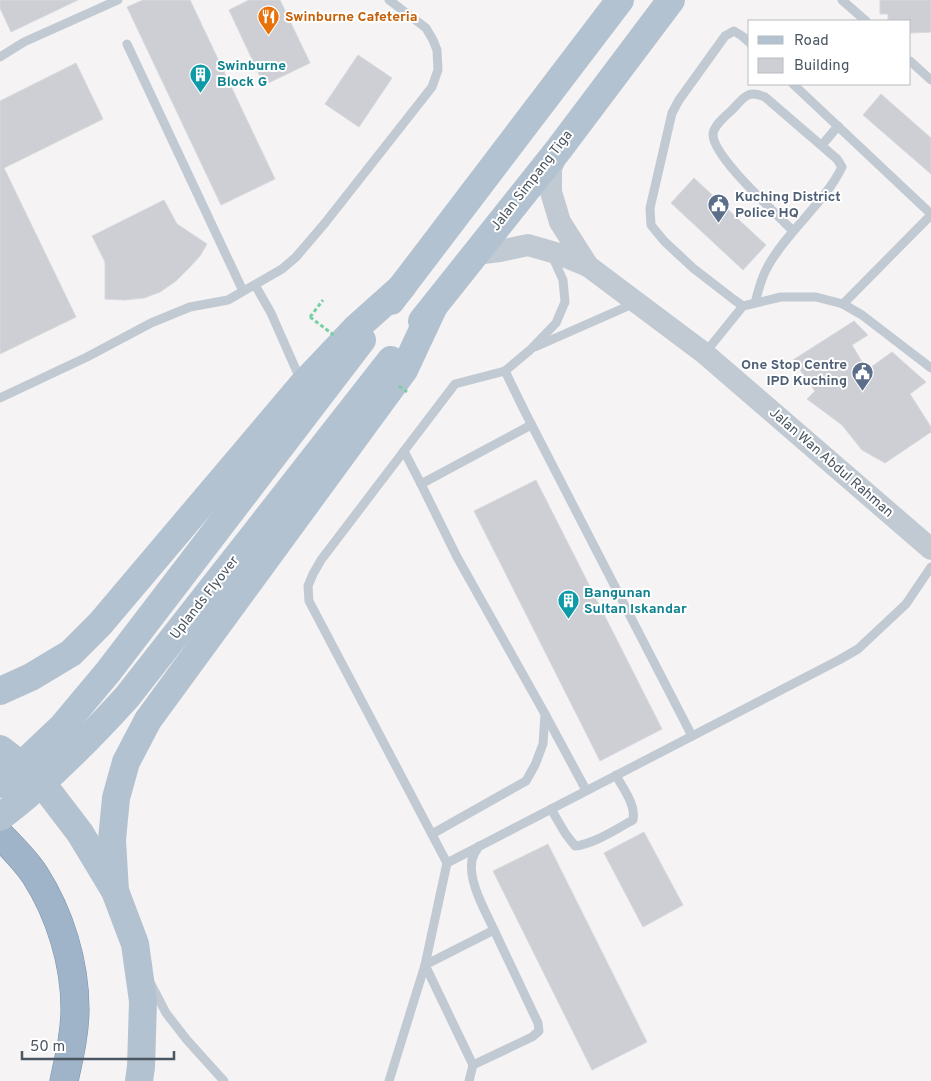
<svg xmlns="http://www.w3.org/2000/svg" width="931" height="1081" viewBox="0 0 931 1081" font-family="Overpass,sans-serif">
  <rect width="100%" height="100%" fill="#f5f3f3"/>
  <g fill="#cdcfd5" stroke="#d7d9de">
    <path d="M0,0H78L11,32L0,8Z"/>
    <path d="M143,0H190L275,179L221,205L127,7Z"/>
    <path d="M249,0H280L310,63L264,85L229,10Z"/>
    <path d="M880,0H931V32L910,33V21H888V14H880Z"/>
    <path d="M358,55L392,78L359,127L325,104Z"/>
    <path d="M76,63L103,119L4,168L76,317L0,354V101Z"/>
    <path d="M881,94L931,138V174L863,115Z"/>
    <path d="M694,178L766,245L743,270L671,203Z"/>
    <path d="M164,200L177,224L207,244L200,256L188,269L176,281L160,292L144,298L124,300L105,299V262L92,236Z"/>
    <path d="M854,321L868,335L852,345L867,370L892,352L926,382L910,394L931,427V432L885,463L862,450L842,425L807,399L815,391L793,360Z"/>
    <path d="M536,480L662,729L600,761L474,511Z"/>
    <path d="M644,832L683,905L643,927L604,853Z"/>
    <path d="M548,844L647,1042L592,1070L493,871Z"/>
  </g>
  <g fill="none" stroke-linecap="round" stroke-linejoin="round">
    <defs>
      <path id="trunk" d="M0,835C12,847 26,861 35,875C60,914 75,963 75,1009C75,1033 69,1058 64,1081"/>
    </defs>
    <use href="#trunk" stroke="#7690ad" stroke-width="29"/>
    <path stroke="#7ad0a6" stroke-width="3" stroke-dasharray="4 2.5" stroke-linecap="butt" d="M310,317L323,300"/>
    <g stroke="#c1cad2" stroke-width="9">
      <path d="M842,0L866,21"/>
      <path d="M127,44L243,291"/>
      <path d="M0,57L24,42L118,0"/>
      <path d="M910,61L931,80"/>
      <path d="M793,84L931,214"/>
      <path d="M822,145L838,126"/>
      <path d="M255,285L271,313L301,381"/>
      <path d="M755,303C758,291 761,278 768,266C788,230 824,204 842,167L837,159L765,97C748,90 745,96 734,108C727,115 713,125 713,135C714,158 776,213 793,231"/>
      <path d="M843,304L931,215"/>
      <path d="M743,306L733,299L693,268L664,241L651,225L650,208L672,113L679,100L725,36L734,31L742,36L750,43"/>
      <path d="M535,347L635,303"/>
      <path d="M705,353L743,306L781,297H816L843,304L862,315L931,368"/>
      <path d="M505,371L525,412L692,736"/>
      <path d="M0,398L87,357L151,323L190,307L228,300L282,269L296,257L325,223L432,87L438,70L437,50L433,40L426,28L389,0"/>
      <path d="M404,451L421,484L457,557L545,714L586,790"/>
      <path d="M421,484L531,425"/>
      <path d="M551,809L565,833L575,846C594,844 616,829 633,820C636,804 623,789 616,775"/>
      <path d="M432,834L526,781L535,765L543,744L545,714"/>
      <path d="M479,846C476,851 473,855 472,860C468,882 485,910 494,930"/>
      <path d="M447,863L839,660L858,649L906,604L931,567"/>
      <path d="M151,984L166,1013L187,1040L224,1081"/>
      <path d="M473,1065L425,965L447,863L309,601L308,586L313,574L321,560L455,384L505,371L530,350L556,323L565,302L563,280L554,260L550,255"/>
      <path d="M389,1081L425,965L494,930L538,1023L539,1031L532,1037L473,1065L469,1081"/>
    </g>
    <g stroke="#c1cad2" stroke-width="22">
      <path d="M557,153L551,169V192L560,222L588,266"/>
      <path d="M475,254L500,251L528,245L559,254L588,266L704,353L931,549"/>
    </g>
    <g stroke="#b3c2d1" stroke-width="28">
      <path d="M391,301L620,0"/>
      <path d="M422,321L559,149L671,0"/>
      <path d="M0,691L31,677L71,653L100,624L303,384L355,329L402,287"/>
      <path d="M0,749L38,778L80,833L115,891L135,944L143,1001L141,1067L139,1081"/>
      <path d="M115,891L112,840L116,798L126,762L148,720L404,370L433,308"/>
    </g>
    <use href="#trunk" stroke="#9fb4c9" stroke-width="28"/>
    <g stroke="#7ad0a6" stroke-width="3" stroke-dasharray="4 2.5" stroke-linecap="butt">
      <path d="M310,317L335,336"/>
      <path d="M399,386L407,392"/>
    </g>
    <g stroke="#b3c2d1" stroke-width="28">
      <path d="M0,784L6,780L62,727L108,672L362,340"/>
      <path d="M0,817C47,782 88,740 127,697L391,360"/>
    </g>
  </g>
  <defs>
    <symbol id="restaurant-pin" viewBox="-11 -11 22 30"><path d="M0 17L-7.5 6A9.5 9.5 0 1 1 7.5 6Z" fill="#e8710a" stroke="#fff"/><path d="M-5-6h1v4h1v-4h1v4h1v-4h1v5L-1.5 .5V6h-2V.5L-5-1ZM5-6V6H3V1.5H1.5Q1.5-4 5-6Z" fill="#fff"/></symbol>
    <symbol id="building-pin" viewBox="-11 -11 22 30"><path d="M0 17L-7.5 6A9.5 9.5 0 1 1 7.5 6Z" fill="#0f9aa8" stroke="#fff"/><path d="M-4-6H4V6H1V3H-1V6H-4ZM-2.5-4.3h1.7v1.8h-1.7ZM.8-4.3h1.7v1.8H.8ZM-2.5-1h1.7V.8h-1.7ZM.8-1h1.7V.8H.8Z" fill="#fff"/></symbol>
    <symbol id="civic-pin" viewBox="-11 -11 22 30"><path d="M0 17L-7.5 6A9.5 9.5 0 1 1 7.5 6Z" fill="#5c6f8a" stroke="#fff"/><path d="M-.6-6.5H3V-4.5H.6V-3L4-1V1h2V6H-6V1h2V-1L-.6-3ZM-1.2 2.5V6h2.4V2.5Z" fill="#fff"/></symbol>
  </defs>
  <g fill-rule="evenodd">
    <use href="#restaurant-pin" x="256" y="4" width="25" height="34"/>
    <use href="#building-pin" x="188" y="62" width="25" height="34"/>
    <use href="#civic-pin" x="706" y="192" width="25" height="34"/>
    <use href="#civic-pin" x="850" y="360" width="25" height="34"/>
    <use href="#building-pin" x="556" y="588" width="25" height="34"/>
  </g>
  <g text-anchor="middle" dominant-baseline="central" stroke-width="4" stroke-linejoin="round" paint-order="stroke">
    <g font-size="14" font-weight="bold" fill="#c56008" stroke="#fff" text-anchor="start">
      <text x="285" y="17">Swinburne Cafeteria</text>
    </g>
    <g font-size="14" font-weight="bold" fill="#0d838f" stroke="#fff" text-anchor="start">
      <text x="217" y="66">Swinburne<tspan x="217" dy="16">Block G</tspan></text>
      <text x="584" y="593">Bangunan<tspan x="584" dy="16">Sultan Iskandar</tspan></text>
    </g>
    <g font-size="14" fill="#4a5661" stroke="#fff">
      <text transform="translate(532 181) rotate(-52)">Jalan Simpang Tiga</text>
      <text transform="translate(831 463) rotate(41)">Jalan Wan Abdul Rahman</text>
      <text transform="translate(205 598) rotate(-52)">Uplands Flyover</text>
    </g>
    <g font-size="14" font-weight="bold" fill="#4e5e75" stroke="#fff" text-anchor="start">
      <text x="735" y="197">Kuching District<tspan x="735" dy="16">Police HQ</tspan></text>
      <text x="847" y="365" text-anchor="end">One Stop Centre<tspan x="847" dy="16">IPD Kuching</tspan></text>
    </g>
  </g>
  <rect x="748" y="20" width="162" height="65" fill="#ffffff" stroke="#b7bbc0"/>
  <rect x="758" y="36" width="25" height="8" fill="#b3c2d1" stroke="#b7bbc0"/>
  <text x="794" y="45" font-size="15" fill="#4a5661">Road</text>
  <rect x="758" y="58" width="25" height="15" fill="#cdcfd5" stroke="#b7bbc0"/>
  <text x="794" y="70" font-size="15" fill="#4a5661">Building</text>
  <path d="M22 1051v8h152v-8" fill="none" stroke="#4a5661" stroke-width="2.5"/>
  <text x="30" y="1051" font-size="15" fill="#4a5661" stroke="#ffffff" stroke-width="4" paint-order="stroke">50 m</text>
</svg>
